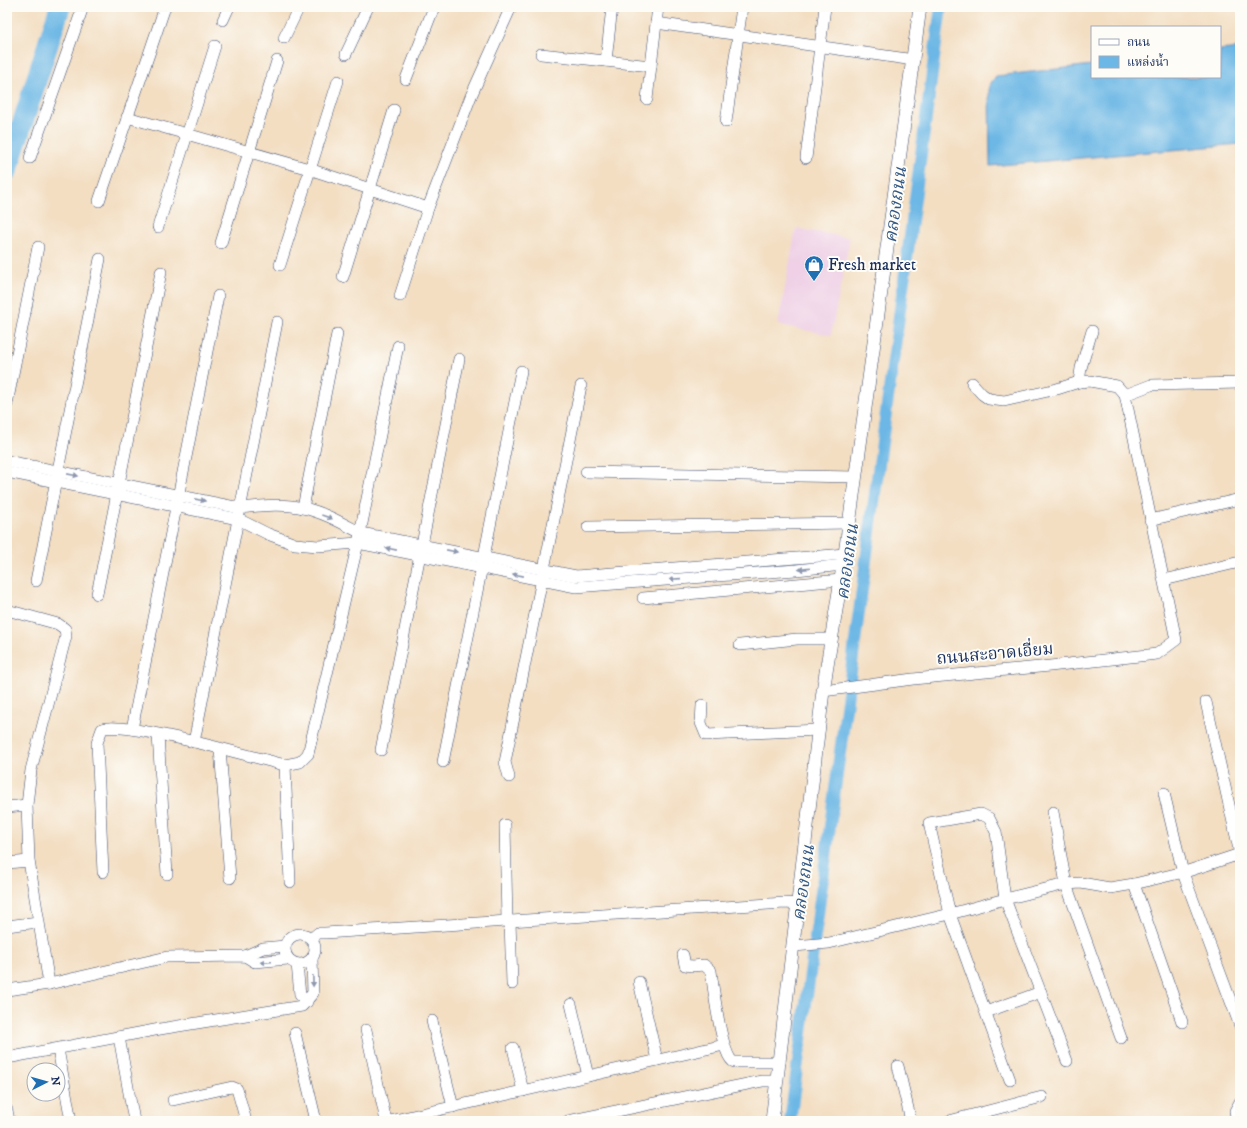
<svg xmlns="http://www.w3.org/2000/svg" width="1247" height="1128" viewBox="0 0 1247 1128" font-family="'IM FELL DW Pica','Noto Serif Thai',serif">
  <rect width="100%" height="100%" fill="#fdfcf7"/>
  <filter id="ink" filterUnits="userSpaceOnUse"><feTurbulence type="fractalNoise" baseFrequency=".025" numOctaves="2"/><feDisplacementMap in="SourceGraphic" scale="8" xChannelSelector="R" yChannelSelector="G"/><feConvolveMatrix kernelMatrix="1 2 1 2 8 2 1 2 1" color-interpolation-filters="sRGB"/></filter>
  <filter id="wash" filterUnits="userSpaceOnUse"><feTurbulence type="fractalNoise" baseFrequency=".012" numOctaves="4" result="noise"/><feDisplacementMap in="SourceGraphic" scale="16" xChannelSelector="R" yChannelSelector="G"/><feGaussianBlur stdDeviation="0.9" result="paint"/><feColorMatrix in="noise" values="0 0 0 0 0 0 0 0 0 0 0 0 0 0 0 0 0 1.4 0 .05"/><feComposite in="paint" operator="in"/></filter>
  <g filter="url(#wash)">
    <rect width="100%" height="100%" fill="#f3dec2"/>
    <path fill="#efd0e6" d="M796,228L850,238L831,335L778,325Z"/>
    <path fill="#6cb7e5" stroke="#4473a2" d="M1240,48V144L990,166L989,86L996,76L1092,65V77H1220V50Z"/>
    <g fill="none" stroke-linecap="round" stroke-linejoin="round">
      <path stroke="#6cb7e5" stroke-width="12" d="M790,1121L941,7"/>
      <path stroke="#6cb7e5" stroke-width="21" d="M7,171L60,7"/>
    </g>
  </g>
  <g filter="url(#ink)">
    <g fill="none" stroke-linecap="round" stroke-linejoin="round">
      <defs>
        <g id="minor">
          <path d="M223,20L229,7"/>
          <path d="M656,23L914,60"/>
          <path d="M284,38L299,7"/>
          <path d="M346,54L368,7"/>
          <path d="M541,54L651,66"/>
          <path d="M606,61L612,7"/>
          <path d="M406,79L434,7"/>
          <path d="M647,99L658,7"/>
          <path d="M127,117L309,169L428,208"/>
          <path d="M726,122L742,7"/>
          <path d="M30,158L83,7"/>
          <path d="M806,158L825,7"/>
          <path d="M99,201L165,7"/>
          <path d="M158,227L215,46"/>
          <path d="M221,243L277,61"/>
          <path d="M280,265L338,81"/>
          <path d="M343,277L394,110"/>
          <path d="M400,296L428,208L471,96L511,7"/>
          <path d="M1079,382L1081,368L1092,331"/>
          <path d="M1125,395L1151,385L1240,383"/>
          <path d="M7,404L38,247"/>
          <path d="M7,461L240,508C260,506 283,503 303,508C323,512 342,523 361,533L576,576L845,554"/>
          <path d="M7,472L238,519L268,534L295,544L318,546L358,543L576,587L796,570L843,565"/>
          <path d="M586,472L856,477"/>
          <path d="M303,508L337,334"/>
          <path d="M1150,520L1240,499"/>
          <path d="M588,527L849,523"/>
          <path d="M1164,580L1240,562"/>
          <path d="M36,581L100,259"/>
          <path d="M97,594L161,272"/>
          <path d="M643,598L841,580"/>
          <path d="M7,610L58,624L65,629L66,636L31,770L27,805L29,861L49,984"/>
          <path d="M740,645L797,639H832"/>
          <path d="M823,691L913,679L1050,666L1157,654L1176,640L1125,395L1117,386L1090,381L1079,382L1057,389L1004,401L989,399L982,394L972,383"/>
          <path d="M1206,702L1240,854"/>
          <path d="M702,705L701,723L706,735L819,730"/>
          <path d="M132,729L218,296"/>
          <path d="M158,735L167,874"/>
          <path d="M194,742L277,322"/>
          <path d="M220,749L230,878"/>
          <path d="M381,750L459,359"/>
          <path d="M443,762L521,371"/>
          <path d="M285,765L290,882"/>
          <path d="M509,777L505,762L581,386"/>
          <path d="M1164,793L1183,873L1240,1026"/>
          <path d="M7,807L27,805"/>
          <path d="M1053,812L1066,884L1121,1038"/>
          <path d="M981,814L989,818L996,832L1005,899L950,914L929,823Z"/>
          <path d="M505,825L507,921"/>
          <path d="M7,863L29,861"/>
          <path d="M103,872L97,743L102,729C124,720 256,758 285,765L300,762L308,754L358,543L398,346"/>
          <path d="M1134,884L1182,1022"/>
          <path d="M510,921L512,984"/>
          <path d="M7,926L38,922"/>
          <circle cx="300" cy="949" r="15"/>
          <path d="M311,939L318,933H325L785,903L798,904"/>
          <path d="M794,946L829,943L950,914L1010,1080"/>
          <path d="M683,955L685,965L692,966L704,965L711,971C713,986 722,1059 734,1062H780"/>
          <path d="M245,956L263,948L285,946"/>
          <path d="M297,964L300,995L307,1002"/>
          <path d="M639,982L657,1060"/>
          <path d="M7,990L49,984L167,957L245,956L255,962L288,959"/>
          <path d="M571,1004L588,1076"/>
          <path d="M986,1012L1041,992"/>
          <path d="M432,1021L453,1107"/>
          <path d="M366,1030L386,1121"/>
          <path d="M295,1033L316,1121"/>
          <path d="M119,1037L134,1121"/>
          <path d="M513,1048L523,1091"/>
          <path d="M58,1049L71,1121"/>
          <path d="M7,1058L160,1029L302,1006L313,993L312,959"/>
          <path d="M1067,1061L1005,899L1066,884L1081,883L1110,888L1134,884L1188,871L1240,854"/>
          <path d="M898,1066L911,1121"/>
          <path d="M173,1100L232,1087L237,1089L246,1121"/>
          <path d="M7,1110L9,1121"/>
          <path d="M390,1121L724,1045"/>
          <path d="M568,1121L762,1081H777"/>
          <path d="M949,1121L1042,1097"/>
          <path d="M1237,1121L1235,1111L1240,1102"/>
        </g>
        <path id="tertiary" d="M772,1121L823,691L845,554L920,7"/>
      </defs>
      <use href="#minor" stroke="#3b496d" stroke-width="12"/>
      <use href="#tertiary" stroke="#3b496d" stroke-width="14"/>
      <use href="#minor" stroke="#fff" stroke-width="11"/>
      <use href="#tertiary" stroke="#fff" stroke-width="13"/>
    </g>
    <defs><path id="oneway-solid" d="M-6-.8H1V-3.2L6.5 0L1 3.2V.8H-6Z"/></defs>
    <g fill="#8d97ae">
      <use href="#oneway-solid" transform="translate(73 475) rotate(11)"/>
      <use href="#oneway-solid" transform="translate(200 500) rotate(11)"/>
      <use href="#oneway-solid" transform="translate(327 517) rotate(20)"/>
      <use href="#oneway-solid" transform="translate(391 549) rotate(-169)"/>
      <use href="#oneway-solid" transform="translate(452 551) rotate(11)"/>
      <use href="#oneway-solid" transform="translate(804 569) rotate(174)"/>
      <use href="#oneway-solid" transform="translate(518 575) rotate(-169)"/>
      <use href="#oneway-solid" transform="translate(675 579) rotate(176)"/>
      <use href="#oneway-solid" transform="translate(266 962) rotate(178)"/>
      <use href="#oneway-solid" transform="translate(313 981) rotate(89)"/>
    </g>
  </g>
  <defs>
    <symbol id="shop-pin" viewBox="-11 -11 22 30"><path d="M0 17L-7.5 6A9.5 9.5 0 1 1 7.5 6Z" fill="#1f6fb2" stroke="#fdfcf7"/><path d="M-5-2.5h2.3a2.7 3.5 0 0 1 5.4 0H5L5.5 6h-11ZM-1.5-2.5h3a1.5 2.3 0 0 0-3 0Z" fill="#fff"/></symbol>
  </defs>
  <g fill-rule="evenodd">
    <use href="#shop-pin" x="803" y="254" width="22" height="30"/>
  </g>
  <g text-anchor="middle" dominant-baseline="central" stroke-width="4" stroke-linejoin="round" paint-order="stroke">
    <g font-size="17" fill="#1b2f5e" stroke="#fdfcf7" text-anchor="start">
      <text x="828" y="265">Fresh market</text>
    </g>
    <g font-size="17" fill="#1b2f5e" stroke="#fdfcf7">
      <text transform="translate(995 654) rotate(-5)">ถนนสะอาดเอี่ยม</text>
    </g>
    <g font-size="18" font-style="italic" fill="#335886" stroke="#fdfcf7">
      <text transform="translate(896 205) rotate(-82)">คลองถนน</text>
      <text transform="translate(848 562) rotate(-82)">คลองถนน</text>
      <text transform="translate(804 883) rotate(-82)">คลองถนน</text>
    </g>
  </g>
  <rect width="1247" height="1128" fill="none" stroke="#fdfcf7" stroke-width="24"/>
  <rect x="1091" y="26" width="130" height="52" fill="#fdfcf7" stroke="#a3aaba"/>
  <rect x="1099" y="39" width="20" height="6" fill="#ffffff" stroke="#a3aaba"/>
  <text x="1127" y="46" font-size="12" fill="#1b2f5e">ถนน</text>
  <rect x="1099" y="56" width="20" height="12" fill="#6cb7e5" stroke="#a3aaba"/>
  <text x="1127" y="66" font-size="12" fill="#1b2f5e">แหล่งน้ำ</text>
  <g transform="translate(46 1082) rotate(84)"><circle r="19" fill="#fdfcf7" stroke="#a3aaba"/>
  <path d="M0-3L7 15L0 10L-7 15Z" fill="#1f6fb2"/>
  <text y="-6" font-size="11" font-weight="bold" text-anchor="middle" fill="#1b2f5e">N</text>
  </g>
</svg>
